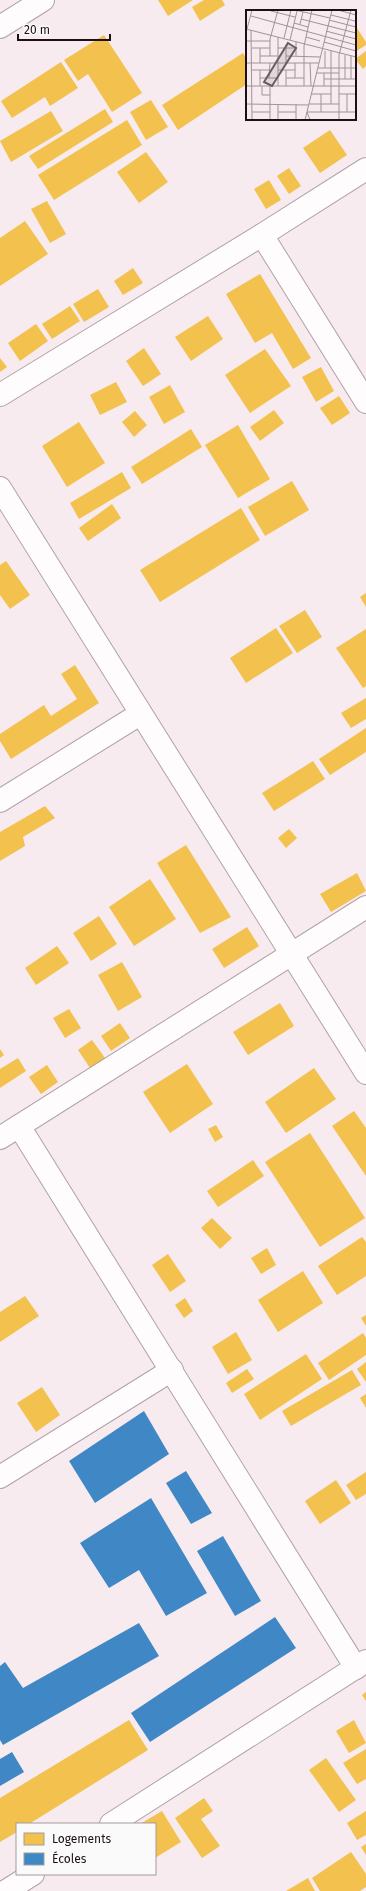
<svg xmlns="http://www.w3.org/2000/svg" width="366" height="1891" viewBox="0 0 366 1891" font-family="'Fira Sans',sans-serif">
  <rect width="100%" height="100%" fill="#f8ebef"/>
  <g fill="#f2c14e">
    <path d="M158,0H193L168,16Z"/>
    <path d="M204,0H222L225,5L200,21L192,7Z"/>
    <path d="M355,25L366,42V45L355,52Z"/>
    <path d="M104,35L142,93L112,112L88,74L78,81L64,60Z"/>
    <path d="M366,51V66L363,69L355,59Z"/>
    <path d="M243,53L247,59V84L178,130L162,105Z"/>
    <path d="M61,62L78,88L50,106L45,97L12,118L1,101Z"/>
    <path d="M151,100L168,127L146,140L130,112Z"/>
    <path d="M105,109L113,122L38,169L29,156Z"/>
    <path d="M51,111L63,131L11,162L0,141Z"/>
    <path d="M127,120L142,145L54,200L38,175Z"/>
    <path d="M330,130L347,155L320,173L303,148Z"/>
    <path d="M146,152L168,182L139,203L117,172Z"/>
    <path d="M289,168L301,186L289,194L277,176Z"/>
    <path d="M269,180L281,200L266,209L254,189Z"/>
    <path d="M47,201L66,234L50,243L31,209Z"/>
    <path d="M25,221L48,254L0,286V238Z"/>
    <path d="M133,268L143,283L123,295L114,281Z"/>
    <path d="M260,274L311,358L293,369L272,333L255,343L226,294Z"/>
    <path d="M98,289L109,307L84,322L73,304Z"/>
    <path d="M70,306L80,321L52,339L42,324Z"/>
    <path d="M208,316L223,339L191,361L175,337Z"/>
    <path d="M36,324L48,341L20,361L8,343Z"/>
    <path d="M144,348L161,374L143,386L126,361Z"/>
    <path d="M265,349L291,386L250,413L225,375Z"/>
    <path d="M0,358L7,367L0,372Z"/>
    <path d="M321,367L334,391L316,402L302,377Z"/>
    <path d="M116,382L127,402L100,415L90,395Z"/>
    <path d="M170,385L185,412L164,424L149,397Z"/>
    <path d="M339,396L350,413L332,425L320,408Z"/>
    <path d="M274,410L284,423L260,441L250,427Z"/>
    <path d="M135,411L147,425L134,437L122,422Z"/>
    <path d="M79,422L105,463L67,487L42,446Z"/>
    <path d="M238,425L270,479L238,498L205,445Z"/>
    <path d="M191,429L202,447L142,484L131,467Z"/>
    <path d="M122,472L131,488L79,519L70,503Z"/>
    <path d="M292,481L309,510L265,536L248,507Z"/>
    <path d="M112,504L121,518L88,541L79,528Z"/>
    <path d="M241,508L260,540L160,602L140,570Z"/>
    <path d="M6,561L30,595L10,609L0,595V565Z"/>
    <path d="M366,593V607L360,597Z"/>
    <path d="M305,610L322,637L297,653L279,626Z"/>
    <path d="M276,628L293,653L246,683L230,658Z"/>
    <path d="M366,629V686L363,688L336,648Z"/>
    <path d="M75,665L99,703L11,759L0,741V734L44,705L51,716L77,699L61,674Z"/>
    <path d="M366,698V719L351,728L341,713Z"/>
    <path d="M366,728V752L330,775L319,759Z"/>
    <path d="M313,761L325,779L274,811L262,793Z"/>
    <path d="M45,806L55,818L23,837L25,846L0,861V832Z"/>
    <path d="M289,829L297,838L286,848L278,838Z"/>
    <path d="M186,845L231,917L200,933L157,863Z"/>
    <path d="M357,873L366,891L331,912L320,894Z"/>
    <path d="M150,879L176,919L134,946L109,907Z"/>
    <path d="M99,916L117,944L91,961L73,933Z"/>
    <path d="M247,927L259,946L224,968L212,949Z"/>
    <path d="M57,946L69,963L36,985L25,968Z"/>
    <path d="M122,962L142,997L118,1011L98,975Z"/>
    <path d="M280,1003L294,1026L248,1055L233,1032Z"/>
    <path d="M69,1009L81,1028L65,1038L53,1018Z"/>
    <path d="M120,1023L130,1038L111,1051L101,1036Z"/>
    <path d="M92,1040L105,1058L90,1068L78,1050Z"/>
    <path d="M0,1049L4,1055L0,1058Z"/>
    <path d="M18,1058L26,1071L0,1088V1069Z"/>
    <path d="M187,1064L213,1104L170,1133L143,1092Z"/>
    <path d="M47,1065L58,1082L41,1094L29,1077Z"/>
    <path d="M314,1068L336,1099L286,1133L265,1102Z"/>
    <path d="M354,1111L366,1128V1176L332,1126Z"/>
    <path d="M216,1125L223,1137L215,1142L208,1129Z"/>
    <path d="M310,1133L365,1218L320,1247L265,1162Z"/>
    <path d="M253,1160L264,1176L218,1207L207,1191Z"/>
    <path d="M212,1218L232,1238L220,1249L201,1228Z"/>
    <path d="M362,1237L366,1242V1276L337,1295L318,1266Z"/>
    <path d="M267,1248L276,1265L261,1274L251,1258Z"/>
    <path d="M168,1254L186,1281L170,1292L152,1265Z"/>
    <path d="M303,1271L323,1303L278,1332L258,1300Z"/>
    <path d="M25,1296L39,1316L0,1342V1312Z"/>
    <path d="M185,1298L193,1311L184,1318L175,1305Z"/>
    <path d="M366,1315V1326L361,1318Z"/>
    <path d="M236,1332L252,1360L228,1374L212,1347Z"/>
    <path d="M363,1333L366,1338V1355L329,1380L318,1363Z"/>
    <path d="M306,1354L322,1379L260,1420L244,1394Z"/>
    <path d="M366,1362V1382L357,1369Z"/>
    <path d="M247,1369L254,1379L232,1393L226,1383Z"/>
    <path d="M352,1370L361,1385L291,1426L282,1411Z"/>
    <path d="M42,1387L60,1415L36,1432L17,1403Z"/>
    <path d="M366,1394V1408L360,1398Z"/>
    <path d="M366,1472V1494L356,1500L346,1485Z"/>
    <path d="M336,1480L351,1503L320,1524L305,1501Z"/>
    <path d="M366,1692V1701L362,1695Z"/>
    <path d="M129,1720L148,1750L29,1824H17V1832L0,1842V1798Z"/>
    <path d="M354,1720L366,1743L349,1753L336,1731Z"/>
    <path d="M366,1749V1779L357,1784L343,1763Z"/>
    <path d="M326,1758L356,1800L339,1812L309,1770Z"/>
    <path d="M204,1798L213,1811L201,1819L220,1846L202,1858L175,1818Z"/>
    <path d="M162,1811L181,1842L155,1858V1824H140Z"/>
    <path d="M366,1811V1835L357,1840L347,1823Z"/>
    <path d="M366,1844V1855L361,1847Z"/>
    <path d="M351,1852L366,1874V1887L360,1891H320L312,1878Z"/>
    <path d="M308,1878L315,1891H286Z"/>
  </g>
  <g fill="#3f88c5">
    <path d="M144,1411L169,1454L95,1503L69,1461Z"/>
    <path d="M186,1471L212,1513L191,1524L166,1483Z"/>
    <path d="M151,1498L207,1593L166,1616L139,1570L109,1588L80,1543Z"/>
    <path d="M223,1536L261,1601L235,1616L197,1551Z"/>
    <path d="M275,1617L296,1648L150,1742L131,1713Z"/>
    <path d="M139,1623L159,1656L3,1745L0,1740V1666L5,1662L23,1688Z"/>
    <path d="M12,1752L24,1772L0,1786V1759Z"/>
  </g>
  <g fill="none" stroke-linecap="round" stroke-linejoin="round">
    <defs>
      <g id="minor">
        <path d="M0,27L43,0"/>
        <path d="M262,235L366,402"/>
        <path d="M0,395L262,235L366,169"/>
        <path d="M0,488L366,1073"/>
        <path d="M0,801L140,714"/>
        <path d="M19,1126L356,1668"/>
        <path d="M0,1138L366,907"/>
        <path d="M0,1477L172,1370"/>
        <path d="M111,1824L366,1661"/>
        <path d="M6,1891L33,1874"/>
      </g>
    </defs>
    <use href="#minor" stroke="#afa2a6" stroke-width="24"/>
    <use href="#minor" stroke="#fefcfd" stroke-width="22"/>
  </g>
  <g transform="translate(246 10)">
    <rect width="110" height="110" fill="#f8ebef"/>
    <path fill="none" stroke="#a09398" stroke-width="1" d="M49,0L84,8M92,0L110,5M25,1L49,7M85,5L109,11M5,6L110,35M55,9L110,23M83,10L110,17M48,13L62,17M54,14L57,2M0,19L110,47M1,19L6,0M5,20L6,110M80,21L110,29M60,27L74,31M38,28L45,0M44,30L51,1M0,31H24M78,32L110,41M6,38H24M32,38H50M14,46H32M24,46V29L32,0M40,46L74,47M50,46V31M105,46V69M0,53H73M14,53V38M40,53V38M64,53L65,76M72,58H110M79,58V41M6,60H24M32,60H49M70,63H93M78,63V76M14,68H32M23,68L24,53M40,68H58M49,68V53M78,69H110M99,69V45M0,76H110M14,76V60M16,76V85H24M32,76V27M40,76V60M58,76V36L66,0M65,84H85M93,84H110M101,84V102M0,94L62,95M63,94H93M85,94V41M6,102H24M32,102H50M75,102V84M24,110V76M32,110V94M50,110V94M59,110L86,0M64,110L61,102H110M93,110V45L105,0"/>
    <path fill="#6a5c61" fill-opacity="0.15" stroke="#6a5c61" stroke-width="2" d="M42,33L50,38L26,76L18,72Z"/>
    <rect width="110" height="110" fill="none" stroke="#1d0f15" stroke-width="2"/>
  </g>
  <rect x="16" y="1823" width="140" height="52" fill="#fafafa" stroke="#a29c9e"/>
  <rect x="24" y="1833" width="20" height="12" fill="#f2c14e" stroke="#a29c9e"/>
  <text x="52" y="1843" font-size="12" fill="#1d0f15">Logements</text>
  <rect x="24" y="1853" width="20" height="12" fill="#3f88c5" stroke="#a29c9e"/>
  <text x="52" y="1863" font-size="12" fill="#1d0f15">Écoles</text>
  <path d="M18 34v6h92v-6" fill="none" stroke="#1d0f15" stroke-width="2"/>
  <text x="24" y="34" font-size="12" fill="#1d0f15" stroke="#fafafa" stroke-width="3" paint-order="stroke">20 m</text>
</svg>
